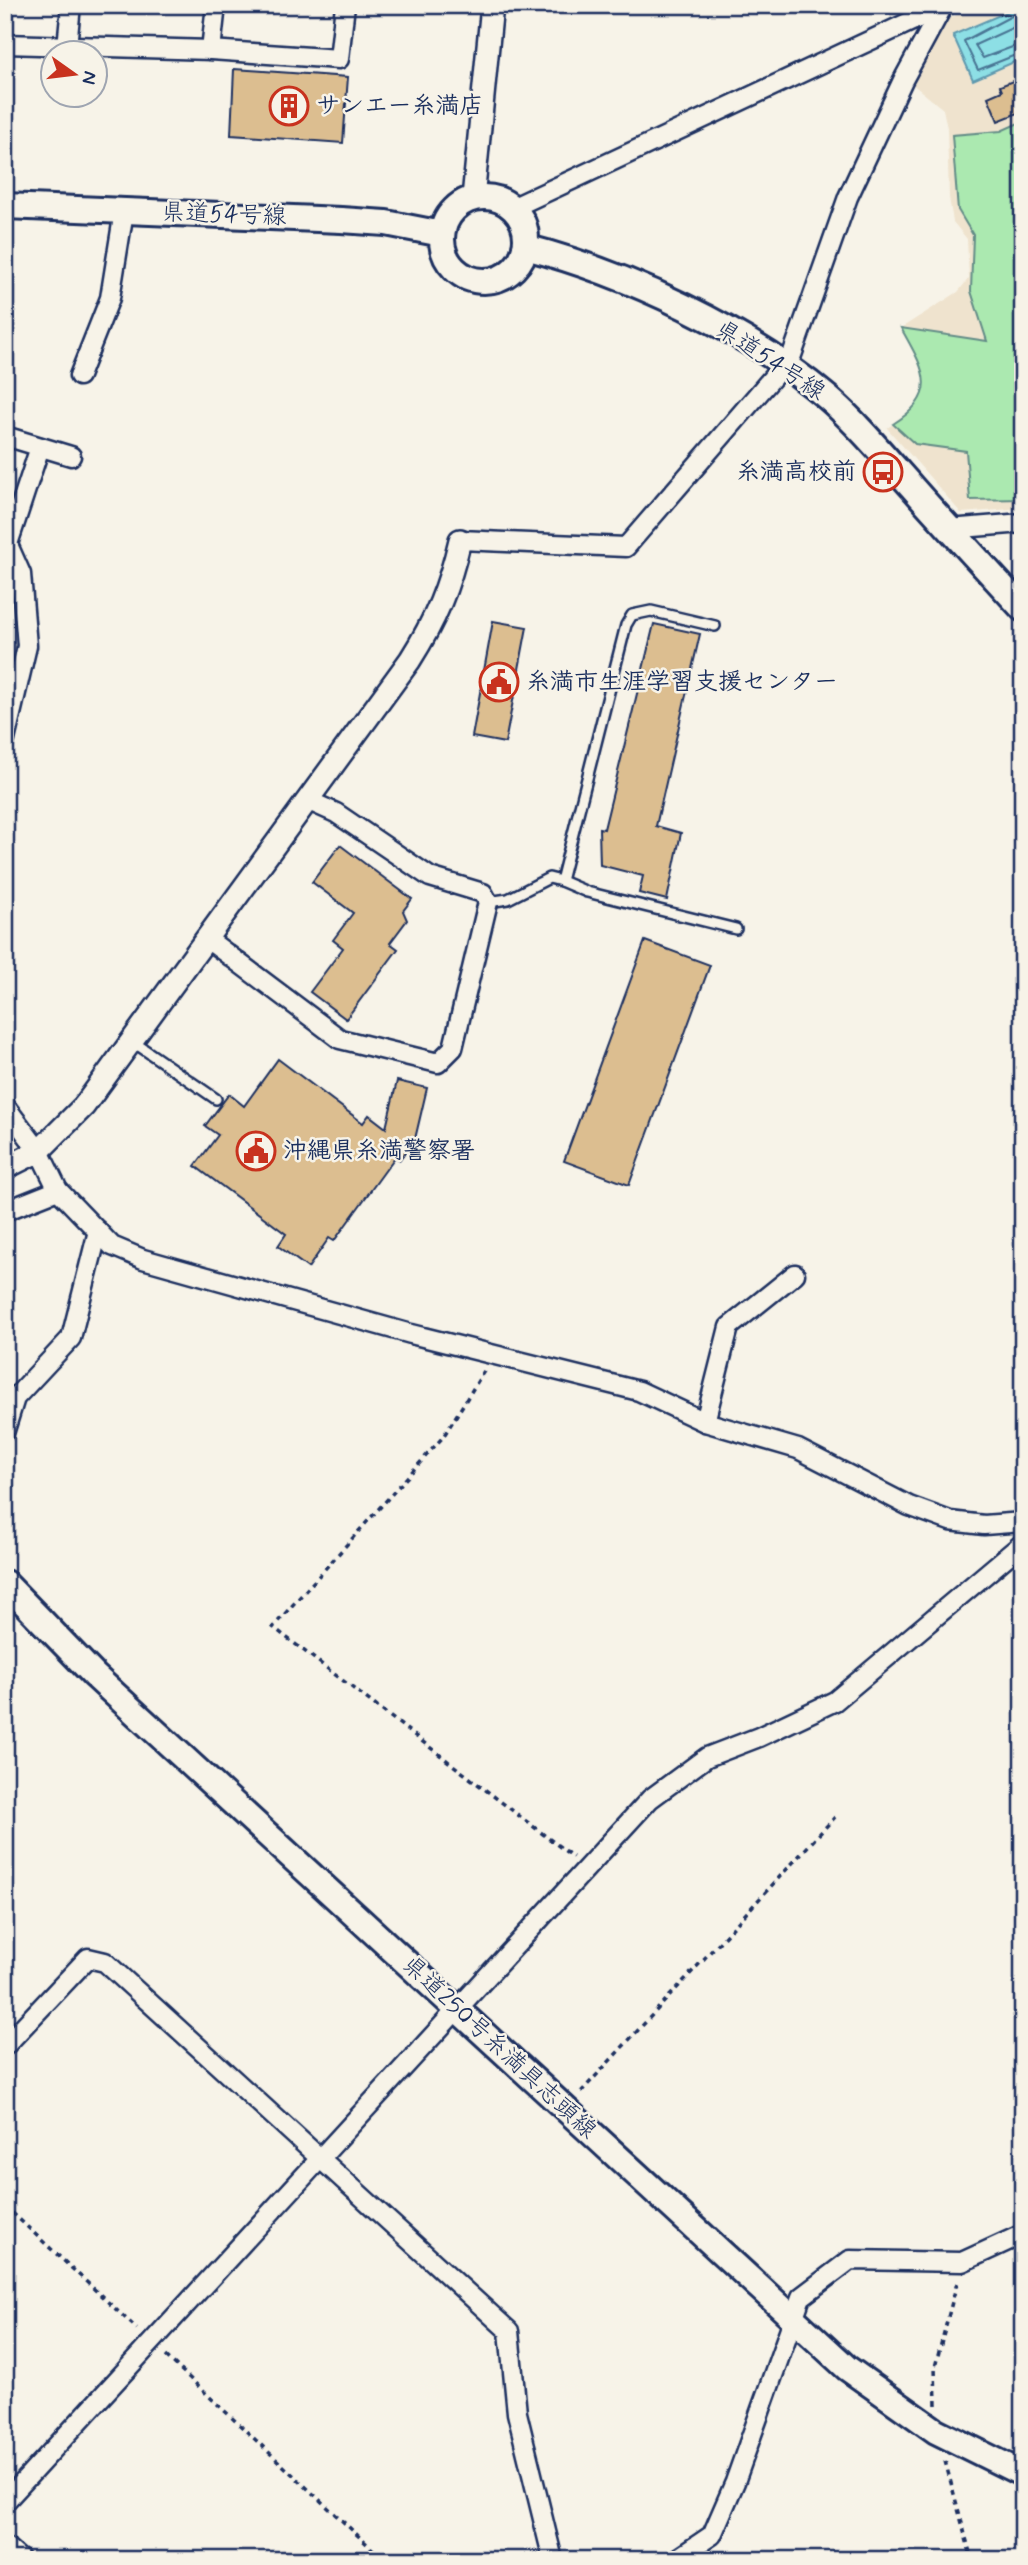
<svg xmlns="http://www.w3.org/2000/svg" width="1028" height="2565" viewBox="0 0 1028 2565" font-family="Mynerve,'Klee One',sans-serif">
  <rect width="100%" height="100%" fill="#f7f3e8"/>
  <filter id="ink" filterUnits="userSpaceOnUse"><feTurbulence type="fractalNoise" baseFrequency=".0143" numOctaves="2"/><feDisplacementMap in="SourceGraphic" scale="14" xChannelSelector="R" yChannelSelector="G"/><feConvolveMatrix kernelMatrix="1 2 1 2 8 2 1 2 1" color-interpolation-filters="sRGB"/></filter>
  <g filter="url(#ink)">
    <path fill="#efe3ce" d="M979,5H1023V508L961,513L887,428L913,412L926,385L923,368L901,328L958,292L969,278L967,239L953,222L949,197L947,128L943,109L911,83L946,20Z"/>
    <path fill="#abe9b0" stroke="#638c87" stroke-width="2" d="M1023,121V499L970,500L966,451L915,444L893,424C942,394 923,368 901,328L987,341L971,291L973,235L958,210L952,135L1001,131Z"/>
    <path fill="#8ddfe5" stroke="#5f99af" stroke-width="2" d="M1023,5V58L973,80L953,35Z"/>
    <g fill="none" stroke-linecap="round" stroke-linejoin="round">
      <g stroke="#497594" stroke-width="2">
        <path d="M1023,10L964,41L978,70L1023,52"/>
        <path d="M1023,23L975,45L983,58L1023,43"/>
      </g>
    </g>
    <g fill="#dcbe90" stroke="#1b2f5e" stroke-width="2">
      <path d="M234,69L348,77L343,143L231,135Z"/>
      <path d="M1023,77V111L998,121L988,97L1002,91L1000,86Z"/>
      <path d="M493,621L527,627L505,743L472,737Z"/>
      <path d="M654,624L700,634L656,826L681,833L667,900L639,893L643,876L600,865L599,828L604,829Z"/>
      <path d="M340,845L412,899L403,911L407,920L390,943L398,949L346,1019L310,992L343,948L333,940L353,913L312,882Z"/>
      <path d="M645,941L710,965L629,1185L564,1161Z"/>
      <path d="M278,1059L363,1123L369,1115L386,1128L397,1081L427,1088L415,1139L400,1160L395,1157L334,1241L329,1238L308,1268L278,1246L286,1234L195,1166L218,1135L205,1126L229,1094L244,1106Z"/>
    </g>
    <g fill="none" stroke-linecap="round" stroke-linejoin="round">
      <defs>
        <g id="service">
          <path d="M561,881L587,892L736,929"/>
          <path d="M488,902L508,899L549,878L561,881L626,625L632,615L651,611L715,626"/>
          <path d="M132,1041L216,1099"/>
        </g>
        <g id="minor">
          <path d="M5,44L211,50L339,59L345,5"/>
          <path d="M67,47L71,5"/>
          <path d="M211,50L216,5"/>
          <path d="M512,208L946,5"/>
          <path d="M79,376L110,298L124,211"/>
          <path d="M5,436L71,456"/>
          <path d="M949,529L1023,523"/>
          <path d="M5,538L21,574L27,646L5,740"/>
          <path d="M460,540L626,547L792,355L848,197L903,80L943,6"/>
          <path d="M9,541L40,447"/>
          <path d="M206,938L340,1039L438,1063L453,1048L488,902L483,893L430,877L336,813L307,800"/>
          <path d="M5,1106L39,1151L58,1190L112,1246L143,1259L411,1334L639,1391L705,1422L798,1449L909,1506L950,1521L984,1525L1023,1522"/>
          <path d="M5,1211L58,1190"/>
          <path d="M705,1422L729,1327L795,1274"/>
          <path d="M5,1430L15,1398L71,1338L98,1231"/>
          <path d="M5,2046L88,1958L105,1962L509,2331L517,2413L553,2560"/>
          <path d="M5,2502L650,1799L707,1757L759,1737L835,1701L1023,1543"/>
          <path d="M5,2546L21,2560"/>
          <path d="M675,2560L712,2535L735,2482L801,2297L850,2260L962,2262L1023,2234"/>
        </g>
        <g id="tertiary">
          <path d="M473,198L492,5"/>
          <path d="M5,1168L39,1151L84,1106L410,660C436,619 449,587 460,540"/>
        </g>
        <g id="secondary">
          <circle cx="484" cy="239" r="42"/>
          <path d="M5,206L341,220L386,223L442,234"/>
          <path d="M525,247C626,273 748,330 828,398C858,424 885,457 912,487C948,528 986,568 1023,609"/>
          <path d="M5,1583L95,1676L847,2368L936,2431L1023,2474"/>
        </g>
      </defs>
      <use href="#service" stroke="#1b2f5e" stroke-width="14"/>
      <use href="#minor" stroke="#1b2f5e" stroke-width="23"/>
      <use href="#tertiary" stroke="#1b2f5e" stroke-width="26"/>
      <use href="#secondary" stroke="#1b2f5e" stroke-width="30"/>
      <g stroke="#1b2f5e" stroke-width="3.5" stroke-dasharray="5 5" stroke-linecap="butt">
        <path d="M484,1371L443,1437L273,1627L573,1857"/>
        <path d="M581,2092L835,1817"/>
        <path d="M5,2206L137,2329"/>
        <path d="M166,2356L384,2560"/>
        <path d="M936,2405L935,2367L958,2279"/>
        <path d="M945,2461L972,2560"/>
      </g>
      <use href="#service" stroke="#f7f3e8" stroke-width="9"/>
      <use href="#minor" stroke="#f7f3e8" stroke-width="18"/>
      <use href="#tertiary" stroke="#f7f3e8" stroke-width="21"/>
      <use href="#secondary" stroke="#f7f3e8" stroke-width="24"/>
    </g>
  </g>
  <defs>
    <symbol id="building-ring" viewBox="-11 -11 22 22"><circle r="9.5" fill="#f7f3e8" stroke="#c8321e" stroke-width="1.5"/><path d="M-4-6H4V6H1V3H-1V6H-4ZM-2.5-4.3h1.7v1.8h-1.7ZM.8-4.3h1.7v1.8H.8ZM-2.5-1h1.7V.8h-1.7ZM.8-1h1.7V.8H.8Z" fill="#c8321e"/></symbol>
    <symbol id="bus-ring" viewBox="-11 -11 22 22"><circle r="9.5" fill="#f7f3e8" stroke="#c8321e" stroke-width="1.5"/><path d="M-5-6H5V4H4V6H2V4H-2V6H-4V4H-5ZM-3.5-4V0h7V-4ZM-3.5 1.2v1.5H-2V1.2ZM2 1.2v1.5H3.5V1.2Z" fill="#c8321e"/></symbol>
    <symbol id="civic-ring" viewBox="-11 -11 22 22"><circle r="9.5" fill="#f7f3e8" stroke="#c8321e" stroke-width="1.5"/><path d="M-.6-6.5H3V-4.5H.6V-3L4-1V1h2V6H-6V1h2V-1L-.6-3ZM-1.2 2.5V6h2.4V2.5Z" fill="#c8321e"/></symbol>
  </defs>
  <g fill-rule="evenodd">
    <use href="#building-ring" x="267" y="84" width="44" height="44"/>
    <use href="#bus-ring" x="861" y="450" width="44" height="44"/>
    <use href="#civic-ring" x="477" y="660" width="44" height="44"/>
    <use href="#civic-ring" x="234" y="1129" width="44" height="44"/>
  </g>
  <g text-anchor="middle" dominant-baseline="central" stroke-width="5" stroke-linejoin="round" paint-order="stroke">
    <g font-size="24" font-weight="bold" fill="#1b2f5e" stroke="#f7f3e8" text-anchor="start">
      <text x="316" y="106">サンエー糸満店</text>
      <text x="856" y="472" text-anchor="end">糸満高校前</text>
      <text x="526" y="682">糸満市生涯学習支援センター</text>
      <text x="283" y="1151">沖縄県糸満警察署</text>
    </g>
    <g font-size="24" fill="#1b2f5e" stroke="#f7f3e8">
      <text transform="translate(224 215) rotate(2)">県道54号線</text>
      <text transform="translate(770 361) rotate(33)">県道54号線</text>
      <text transform="translate(499 2048) rotate(43)">県道250号糸満具志頭線</text>
    </g>
  </g>
  <rect width="1028" height="2565" fill="none" stroke="#f7f3e8" stroke-width="28"/>
  <rect x="14" y="14" width="1000" height="2537" fill="none" stroke="#1b2f5e" stroke-width="2.5" filter="url(#ink)"/>
  <g transform="translate(74 74) rotate(104)"><circle r="33" fill="#f7f3e8" stroke="#9fa5b1" stroke-width="2"/>
  <path d="M0-5L12 26L0 18L-12 26Z" fill="#c8321e"/>
  <text y="-10" font-size="19" font-weight="bold" text-anchor="middle" fill="#1b2f5e">N</text>
  </g>
</svg>
